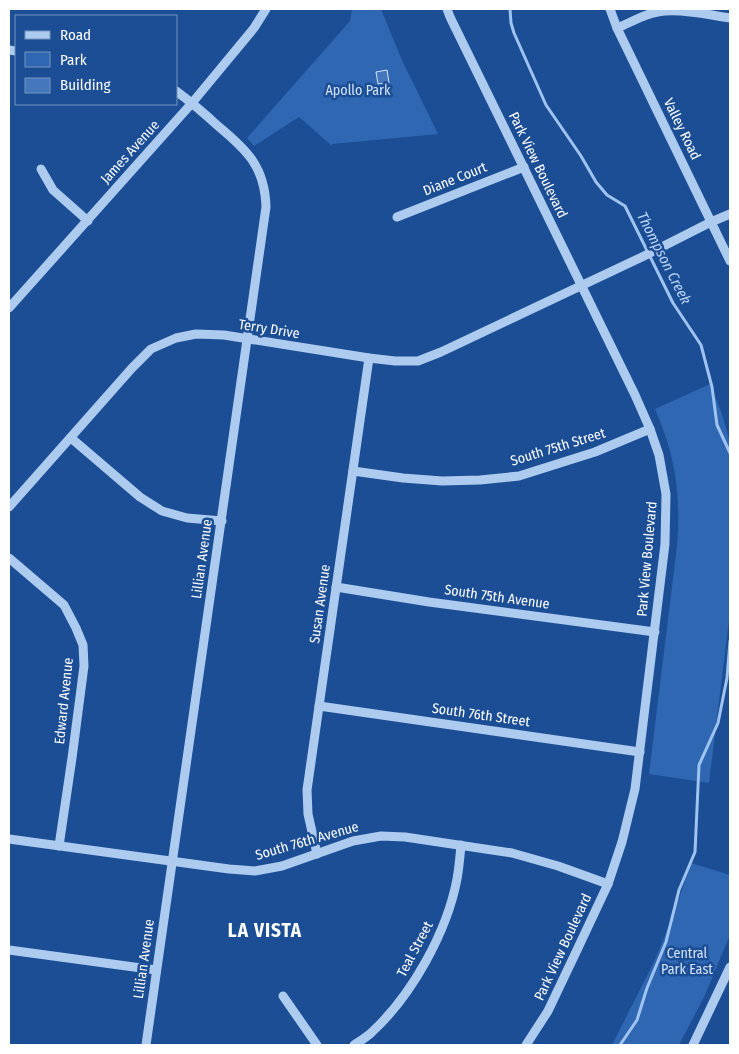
<svg xmlns="http://www.w3.org/2000/svg" width="739" height="1054" viewBox="0 0 739 1054" font-family="'Fira Sans Condensed',sans-serif">
  <rect width="100%" height="100%" fill="#1b4e95"/>
  <g fill="#2f67b3">
    <path d="M352,9H381L401,58L438,134L332,144V146L299,117L254,146L247,138L350,21Z"/>
    <path d="M710,384L722,414L730,442V612L709,783L649,774L677,546C681,495 676,457 655,409Z"/>
    <path d="M691,863L730,875V935L705,995L679,1045H612C626,1017 640,990 654,962C668,930 680,897 691,863Z"/>
  </g>
  <g fill="none" stroke-linecap="round" stroke-linejoin="round">
    <g stroke="#a0c4f1" stroke-width="3">
      <path d="M510,9L511,23L514,33L546,105L581,156L596,182L607,195L625,206L673,303L701,345L712,387L717,425L730,453"/>
      <path d="M620,1045L637,1020L647,988L666,942L679,890L695,852L699,765L718,723L727,678L730,641"/>
    </g>
  </g>
  <path fill="#4477bc" stroke="#d4e5fb" d="M387,70L389,83L378,84L376,72Z"/>
  <g fill="none" stroke-linecap="round" stroke-linejoin="round">
    <g stroke="#adcaef" stroke-width="9">
      <path d="M447,9L450,17L635,395L650,429L659,455L666,494L665,544L635,789L622,842L608,884L577,950L548,1011L526,1045"/>
      <path d="M610,9L617,28L730,261"/>
      <path d="M617,28C632,22 648,12 665,11C686,9 709,15 730,18"/>
      <path d="M9,50L16,51"/>
      <path d="M41,169L53,190L88,221"/>
      <path d="M397,217L524,167"/>
      <path d="M9,308L192,103L254,28L266,9"/>
      <path d="M71,438L140,497L162,511L187,518L222,521"/>
      <path d="M353,471L403,478L442,481L480,480L519,476L595,452L650,429"/>
      <path d="M9,507L132,368L151,349L176,338L196,334L224,335L369,358L395,361H418L441,352L642,257L711,222L730,214"/>
      <path d="M9,558L64,605L76,628L83,645L84,666L72,758L59,846"/>
      <path d="M336,587L429,602L655,632"/>
      <path d="M319,706L640,752"/>
      <path d="M9,839L229,869L255,871L282,866L353,841L381,836L405,837L512,853L558,866L608,884"/>
      <path d="M317,854L308,814L307,790L369,358"/>
      <path d="M9,950L156,970"/>
      <path d="M283,996L317,1045"/>
      <path d="M146,1045L266,207C265,167 247,150 218,126C205,114 191,102 176,91"/>
      <path d="M354,1045C360,1041 367,1037 372,1032C412,995 447,932 457,879C459,868 460,856 461,845"/>
      <path d="M693,1045L730,967"/>
    </g>
  </g>
  <g text-anchor="middle" dominant-baseline="central" stroke-width="5" stroke-linejoin="round" paint-order="stroke">
    <g font-size="14" fill="#d4e5fb" stroke="#1b4e95">
      <text x="358" y="90">Apollo Park</text>
      <text x="687" y="953">Central<tspan x="687" dy="16">Park East</tspan></text>
    </g>
    <g font-size="14" fill="#fff" stroke="#1b4e95">
      <text transform="translate(682 129) rotate(64)">Valley Road</text>
      <text transform="translate(130 152) rotate(-48)">James Avenue</text>
      <text transform="translate(538 165) rotate(64)">Park View Boulevard</text>
      <text transform="translate(455 179) rotate(-22)">Diane Court</text>
      <text transform="translate(269 329) rotate(9)">Terry Drive</text>
      <text transform="translate(558 447) rotate(-17)">South 75th Street</text>
      <text transform="translate(202 559) rotate(-82)">Lillian Avenue</text>
      <text transform="translate(647 559) rotate(-85)">Park View Boulevard</text>
      <text transform="translate(497 597) rotate(8)">South 75th Avenue</text>
      <text transform="translate(320 604) rotate(-82)">Susan Avenue</text>
      <text transform="translate(64 701) rotate(-84)">Edward Avenue</text>
      <text transform="translate(481 715) rotate(8)">South 76th Street</text>
      <text transform="translate(307 841) rotate(-16)">South 76th Avenue</text>
      <text transform="translate(563 947) rotate(-65)">Park View Boulevard</text>
      <text transform="translate(415 949) rotate(-62)">Teal Street</text>
      <text transform="translate(144 959) rotate(-82)">Lillian Avenue</text>
    </g>
    <g font-size="15" font-style="italic" fill="#b9d4f6" stroke="#1b4e95">
      <text transform="translate(664 258) rotate(63)">Thompson Creek</text>
    </g>
    <g font-size="19" font-weight="bold" letter-spacing="1" fill="#fff" stroke="#1b4e95">
      <text x="265" y="930">LA VISTA</text>
    </g>
  </g>
  <rect width="739" height="1054" fill="none" stroke="#ffffff" stroke-width="20"/>
  <rect x="15" y="15" width="162" height="90" fill="#1b4e95" stroke="#7695bf"/>
  <rect x="25" y="31" width="25" height="8" fill="#adcaef" stroke="#7695bf"/>
  <text x="60" y="40" font-size="15" fill="#ffffff">Road</text>
  <rect x="25" y="52" width="25" height="15" fill="#2f67b3" stroke="#7695bf"/>
  <text x="60" y="65" font-size="15" fill="#ffffff">Park</text>
  <rect x="25" y="78" width="25" height="15" fill="#4477bc" stroke="#7695bf"/>
  <text x="60" y="90" font-size="15" fill="#ffffff">Building</text>
</svg>
